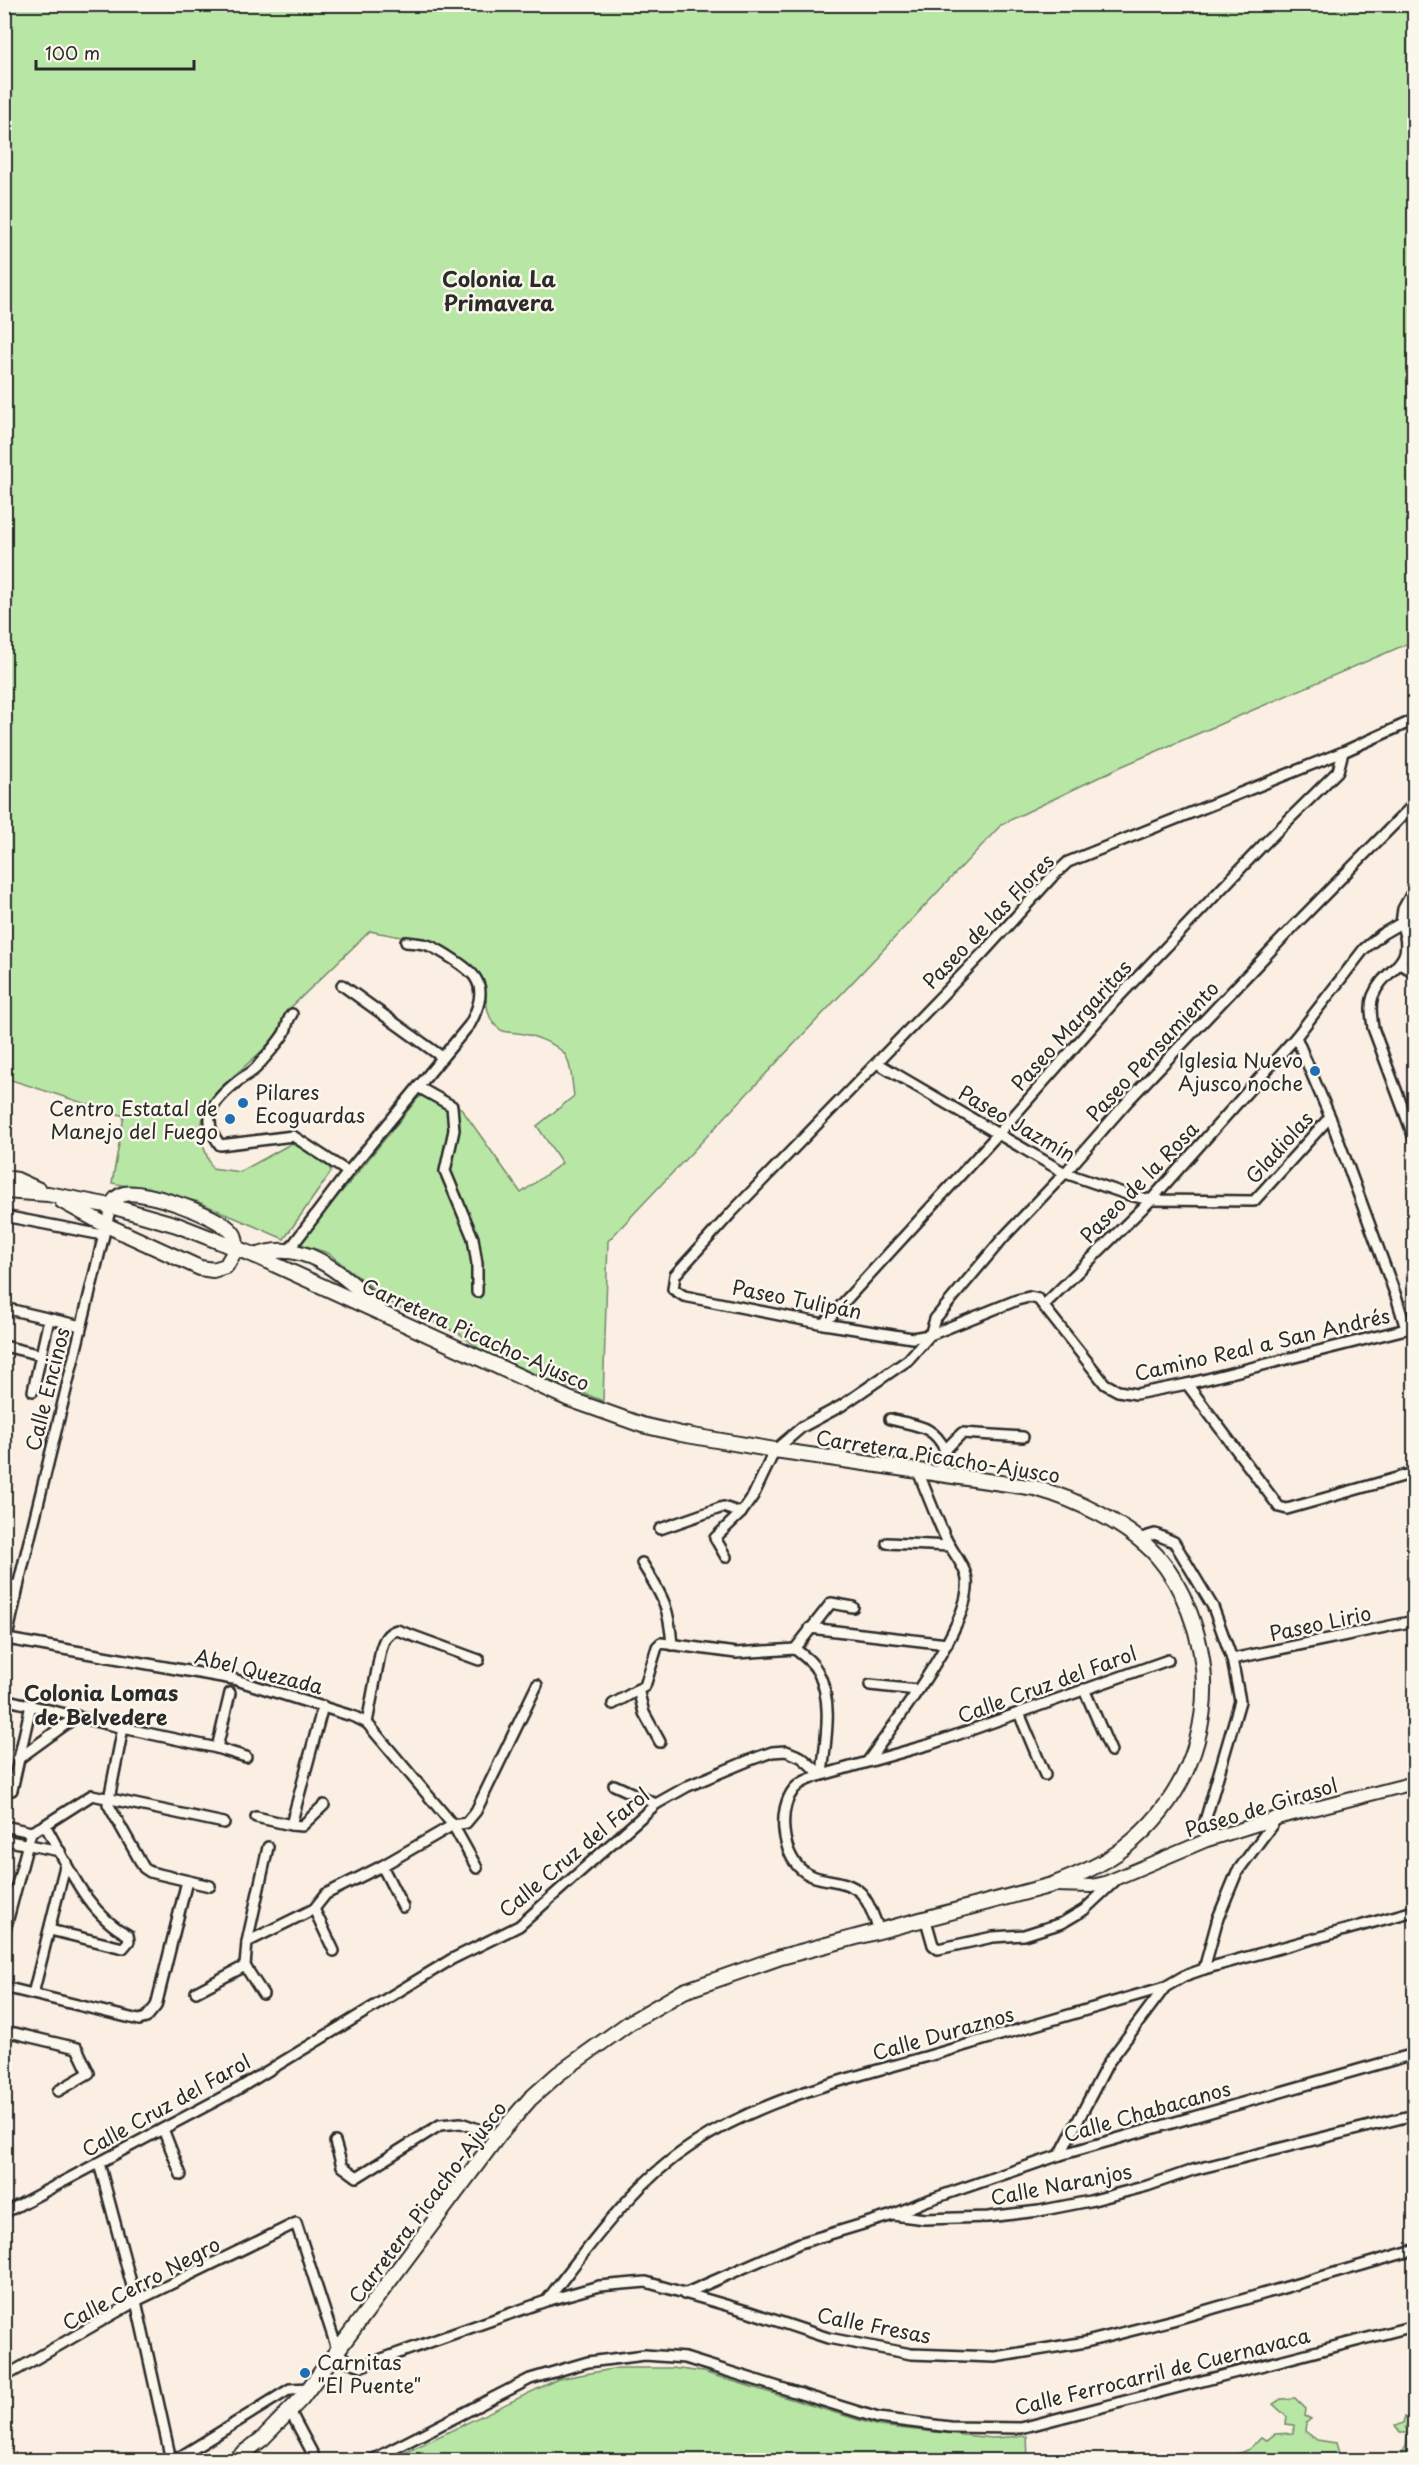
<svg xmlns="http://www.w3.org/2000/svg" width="1419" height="2465" viewBox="0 0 1419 2465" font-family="'Playpen Sans',sans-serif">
  <rect width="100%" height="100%" fill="#fbeee3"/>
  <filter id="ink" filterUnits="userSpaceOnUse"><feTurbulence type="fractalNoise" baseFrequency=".0167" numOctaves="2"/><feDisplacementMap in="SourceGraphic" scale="12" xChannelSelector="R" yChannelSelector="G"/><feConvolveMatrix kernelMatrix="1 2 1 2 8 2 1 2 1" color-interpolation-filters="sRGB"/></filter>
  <g filter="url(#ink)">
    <g fill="#b7e6a5" stroke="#718868" stroke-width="1.5">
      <path d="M5,5H1414V641L1120,767L1002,824L608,1241L603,1401L487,1355L460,1334L394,1305L328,1253L300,1244L299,1241L350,1182L418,1098L425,1094L461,1108L521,1193L562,1163L537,1126L574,1096C572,1084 572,1067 566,1056C559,1044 530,1034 517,1033C509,1032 502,1033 496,1026C484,1014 488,996 482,983C461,940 410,940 370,931L285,1013C283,1019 281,1026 278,1031C257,1066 206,1084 201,1128C200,1141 207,1157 212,1168L240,1172L294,1142L329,1167L331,1171L329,1175L284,1239L196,1201L112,1183L124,1116L5,1078Z"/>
      <path d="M618,2368H671L703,2372L878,2426L992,2438L1027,2436L1028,2460H390L558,2379Z"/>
      <path d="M1295,2398L1306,2409L1305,2416L1311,2419L1306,2423L1305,2431L1317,2440L1336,2443L1341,2460H1242L1237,2454L1249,2449L1261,2437L1267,2440L1275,2434L1293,2433L1294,2425L1286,2424L1287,2417L1273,2404L1281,2399Z"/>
      <path d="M1405,2417L1410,2421L1405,2427L1410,2432L1414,2430V2460H1398L1406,2446L1408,2433H1400L1395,2426L1403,2423Z"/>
    </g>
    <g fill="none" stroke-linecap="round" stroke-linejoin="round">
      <defs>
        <g id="minor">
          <path d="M1414,720L1343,752L1068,862L1052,877L982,954L732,1212L675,1275L673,1289L684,1296L824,1324L912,1338L930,1335L935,1319L1003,1238L1065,1173L1127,1102L1293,927L1414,804"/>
          <path d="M1401,923C1418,968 1386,964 1373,996C1369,1006 1372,1018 1373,1028L1414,1138"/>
          <path d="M1400,964L1414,972"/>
          <path d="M342,985L442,1057"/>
          <path d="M292,1014C286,1021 288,1028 283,1035C276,1046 265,1057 257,1067C252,1073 244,1076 238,1081C213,1101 199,1117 220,1145L293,1136L348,1172"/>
          <path d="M1296,1037L1330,1117L1397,1299L1406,1329"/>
          <path d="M877,1063L1065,1173L1129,1195L1151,1200L1254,1201L1330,1117"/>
          <path d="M418,1087L452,1106L454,1130L445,1171L473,1238L477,1264V1292"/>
          <path d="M4,1216L103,1235"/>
          <path d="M289,1250L348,1172L470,1024C477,1011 485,993 476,979C471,969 440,950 430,946C423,943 414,943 406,942"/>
          <path d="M1044,1305L1151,1200L1296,1037L1364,949L1382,934L1401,923L1403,909L1414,889"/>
          <path d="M4,1308L81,1326"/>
          <path d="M824,1324L998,1134L1114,1002L1263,845L1338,771L1343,752"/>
          <path d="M4,1346L41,1355L49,1319"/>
          <path d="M1187,1384L1279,1507L1287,1509L1414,1473"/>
          <path d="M33,1391L41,1355"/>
          <path d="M890,1419C915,1426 933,1424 945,1450"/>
          <path d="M939,1474L945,1450L962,1433L1023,1437"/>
          <path d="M660,1529L723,1507L741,1513"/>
          <path d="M1138,1539L1155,1534L1174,1542L1213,1607L1232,1659L1240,1701L1205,1821L1207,1840"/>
          <path d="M887,1543L950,1546"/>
          <path d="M726,1557L715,1538L741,1513L753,1496L775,1450L802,1427L841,1406L908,1360L930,1335L1017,1300L1029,1297L1038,1299L1105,1384L1118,1391L1136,1394L1187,1384L1414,1327"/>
          <path d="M642,1563C662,1596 669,1605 672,1645"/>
          <path d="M4,1584L18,1586"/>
          <path d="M810,1628L947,1644"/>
          <path d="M7,1639L233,1679L355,1717L367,1723L453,1825L477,1868"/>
          <path d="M795,1649C804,1656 813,1662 818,1672C834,1702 825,1742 822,1775C812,1778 801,1781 794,1789C777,1810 782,1854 802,1870C818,1884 843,1876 861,1893C870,1903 874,1918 879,1930"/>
          <path d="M795,1649L831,1603L853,1607"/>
          <path d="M4,1651L20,1578L111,1206"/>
          <path d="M1232,1659L1414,1621"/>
          <path d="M870,1685L917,1690"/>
          <path d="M638,1689L644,1713L660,1742"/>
          <path d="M1084,1689L1111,1751"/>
          <path d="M4,1699L123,1728L217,1748L246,1757"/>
          <path d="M613,1704L645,1686L657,1647L661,1643L736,1653L795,1649"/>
          <path d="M1019,1713L1045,1775"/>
          <path d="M367,1723L381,1649C384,1639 387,1633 397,1630L479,1660"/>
          <path d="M123,1728L108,1804L144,1868L150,1872L210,1886"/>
          <path d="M217,1748L230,1693"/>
          <path d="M18,1759L77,1716"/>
          <path d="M868,1761C893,1725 979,1616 966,1575C962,1562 952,1551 946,1539C936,1517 927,1494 918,1471"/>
          <path d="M614,1785L656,1804"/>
          <path d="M12,1790L31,1705"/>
          <path d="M256,1817L291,1825L323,1706"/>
          <path d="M45,1825C68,1865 86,1913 128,1935L129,1941L123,1948L50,1930"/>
          <path d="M291,1825L302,1826L324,1805"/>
          <path d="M4,1826L31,1832L45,1825L92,1795L224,1823"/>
          <path d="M4,1840L60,1851"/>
          <path d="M382,1866L403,1907"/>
          <path d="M314,1909L334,1951"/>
          <path d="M925,1917L933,1945L938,1949L993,1937L1024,1935L1062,1923L1084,1910L1116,1880"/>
          <path d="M4,1934L31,1832"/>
          <path d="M247,1942L314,1909L326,1894L382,1866L453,1825L466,1823L476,1811L537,1685"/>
          <path d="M1204,1969L1218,1918L1237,1872L1277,1818"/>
          <path d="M4,1987L139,2020L146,2018L156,2006L187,1881"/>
          <path d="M196,1992L245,1966"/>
          <path d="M33,1994L66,1862"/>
          <path d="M263,1994L245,1966L247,1942L268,1847"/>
          <path d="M4,2036L14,2033L77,2048L89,2073L58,2091"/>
          <path d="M163,2129L181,2175"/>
          <path d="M335,2142L342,2166L357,2177L440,2125L461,2123L498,2136"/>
          <path d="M1060,2155L1108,2063L1165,1987"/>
          <path d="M99,2163L136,2301L171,2460"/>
          <path d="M4,2213L238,2089L452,1959L519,1926L656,1804L688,1786L750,1760L772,1752L786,1751L801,1757L822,1775L931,1744L1168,1660"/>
          <path d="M895,2214L923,2202L1060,2155L1414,2054"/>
          <path d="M684,2294L800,2243L893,2215L925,2219L988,2217L1039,2211L1090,2201L1147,2186L1193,2170L1414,2115"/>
          <path d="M547,2300C590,2245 632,2184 692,2145C761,2099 846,2079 925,2057C1005,2034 1085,2011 1165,1987L1184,1976L1204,1969L1414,1911"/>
          <path d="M4,2377L136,2301L296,2223L338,2352L347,2361L362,2366L546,2301L599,2286L646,2282L750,2312L828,2338L911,2354L995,2357L1086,2342L1173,2320L1414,2250"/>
          <path d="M290,2411L316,2460"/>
          <path d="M175,2460L290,2389L310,2388"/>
          <path d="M372,2460L530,2379L588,2362L645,2355L685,2358L878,2418L950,2427L1021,2428L1414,2326"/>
        </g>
        <path id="tertiary" d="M1055,1885L1092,1886L1105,1883L1207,1840L1277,1818L1414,1783"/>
        <g id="secondary">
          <path d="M4,1178L17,1180L39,1190"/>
          <path d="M4,1191L48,1194L111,1206L177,1225L256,1256L569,1399L642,1425L681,1434L775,1450L1035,1488C1075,1499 1128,1524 1157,1556C1171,1572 1181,1590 1189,1611C1223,1698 1198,1790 1124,1848C1102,1865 1078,1875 1052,1885L781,1957L684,1991L629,2023L558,2074L530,2099L498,2136L301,2399L262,2439L234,2460"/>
          <path d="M62,1201L106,1225L200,1268L213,1270L226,1266L236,1249C236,1245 236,1239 234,1235C225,1217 143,1189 124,1194C117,1196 114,1200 111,1206"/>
          <path d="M256,1256C305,1236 344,1276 378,1307"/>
        </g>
      </defs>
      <use href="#minor" stroke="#2b2b2b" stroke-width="14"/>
      <use href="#tertiary" stroke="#2b2b2b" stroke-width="16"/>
      <use href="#secondary" stroke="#2b2b2b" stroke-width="18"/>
      <use href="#minor" stroke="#fbf7ec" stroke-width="9"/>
      <use href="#tertiary" stroke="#fbf7ec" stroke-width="12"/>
      <use href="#secondary" stroke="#fbf7ec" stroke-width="14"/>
    </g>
  </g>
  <g fill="#1f6fb2" stroke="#fbf7ec" stroke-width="2">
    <circle cx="1315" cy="1071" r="6"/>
    <circle cx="243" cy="1103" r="6"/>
    <circle cx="230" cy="1119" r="6"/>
    <circle cx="305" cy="2373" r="6"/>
  </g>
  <g text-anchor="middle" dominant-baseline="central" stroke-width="5" stroke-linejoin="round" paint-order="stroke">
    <g font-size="20" fill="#2b2b2b" stroke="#fbf7ec">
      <text transform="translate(988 921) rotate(-46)">Paseo de las Flores</text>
      <text transform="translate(1071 1025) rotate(-48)">Paseo Margaritas</text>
      <text transform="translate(1152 1051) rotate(-47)">Paseo Pensamiento</text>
      <text transform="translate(1017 1123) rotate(30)">Paseo Jazmín</text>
      <text transform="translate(1279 1147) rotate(-48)">Gladiolas</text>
      <text transform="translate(1139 1182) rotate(-46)">Paseo de la Rosa</text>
      <text transform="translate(797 1299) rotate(11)">Paseo Tulipán</text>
      <text transform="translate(476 1334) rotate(24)">Carretera Picacho-Ajusco</text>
      <text transform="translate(1262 1344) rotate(-13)">Camino Real a San Andrés</text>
      <text transform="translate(47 1389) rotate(-76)">Calle Encinos</text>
      <text transform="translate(938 1456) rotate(9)">Carretera Picacho-Ajusco</text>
      <text transform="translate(1320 1623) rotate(-12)">Paseo Lirio</text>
      <text transform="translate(259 1671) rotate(14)">Abel Quezada</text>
      <text transform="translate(1047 1684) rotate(-20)">Calle Cruz del Farol</text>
      <text transform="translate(1261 1807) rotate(-17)">Paseo de Girasol</text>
      <text transform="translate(574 1852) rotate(-40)">Calle Cruz del Farol</text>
      <text transform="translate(943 2033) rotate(-16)">Calle Duraznos</text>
      <text transform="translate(166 2105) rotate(-29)">Calle Cruz del Farol</text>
      <text transform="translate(1147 2111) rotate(-16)">Calle Chabacanos</text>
      <text transform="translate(1061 2184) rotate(-11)">Calle Naranjos</text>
      <text transform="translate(427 2202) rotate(-53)">Carretera Picacho-Ajusco</text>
      <text transform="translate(141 2283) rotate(-28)">Calle Cerro Negro</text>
      <text transform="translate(874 2325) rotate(11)">Calle Fresas</text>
      <text transform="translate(1162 2371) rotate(-14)">Calle Ferrocarril de Cuernavaca</text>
    </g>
    <g font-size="20" fill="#2b2b2b" stroke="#fbf7ec" text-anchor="end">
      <text x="1303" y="1060">Iglesia Nuevo<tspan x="1303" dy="23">Ajusco noche</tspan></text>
      <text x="255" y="1092" text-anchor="start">Pilares<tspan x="255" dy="23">Ecoguardas</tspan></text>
      <text x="218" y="1108">Centro Estatal de<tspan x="218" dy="23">Manejo del Fuego</tspan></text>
      <text x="317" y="2362" text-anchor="start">Carnitas<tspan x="317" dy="23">"El Puente"</tspan></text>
    </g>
    <g font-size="21" font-weight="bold" fill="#2b2b2b" stroke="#fbf7ec">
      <text x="499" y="278">Colonia La<tspan x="499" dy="24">Primavera</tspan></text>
      <text x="101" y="1692">Colonia Lomas<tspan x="101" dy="24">de Belvedere</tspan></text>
    </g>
  </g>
  <rect width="1419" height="2465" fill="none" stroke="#fbf7ec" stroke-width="24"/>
  <rect x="12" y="12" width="1395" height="2441" fill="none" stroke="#2b2b2b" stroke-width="2" filter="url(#ink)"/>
  <path d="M36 60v9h158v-9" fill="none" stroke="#2b2b2b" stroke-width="3"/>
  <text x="45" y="60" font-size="18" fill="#2b2b2b" stroke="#fbf7ec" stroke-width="4.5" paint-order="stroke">100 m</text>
</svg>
